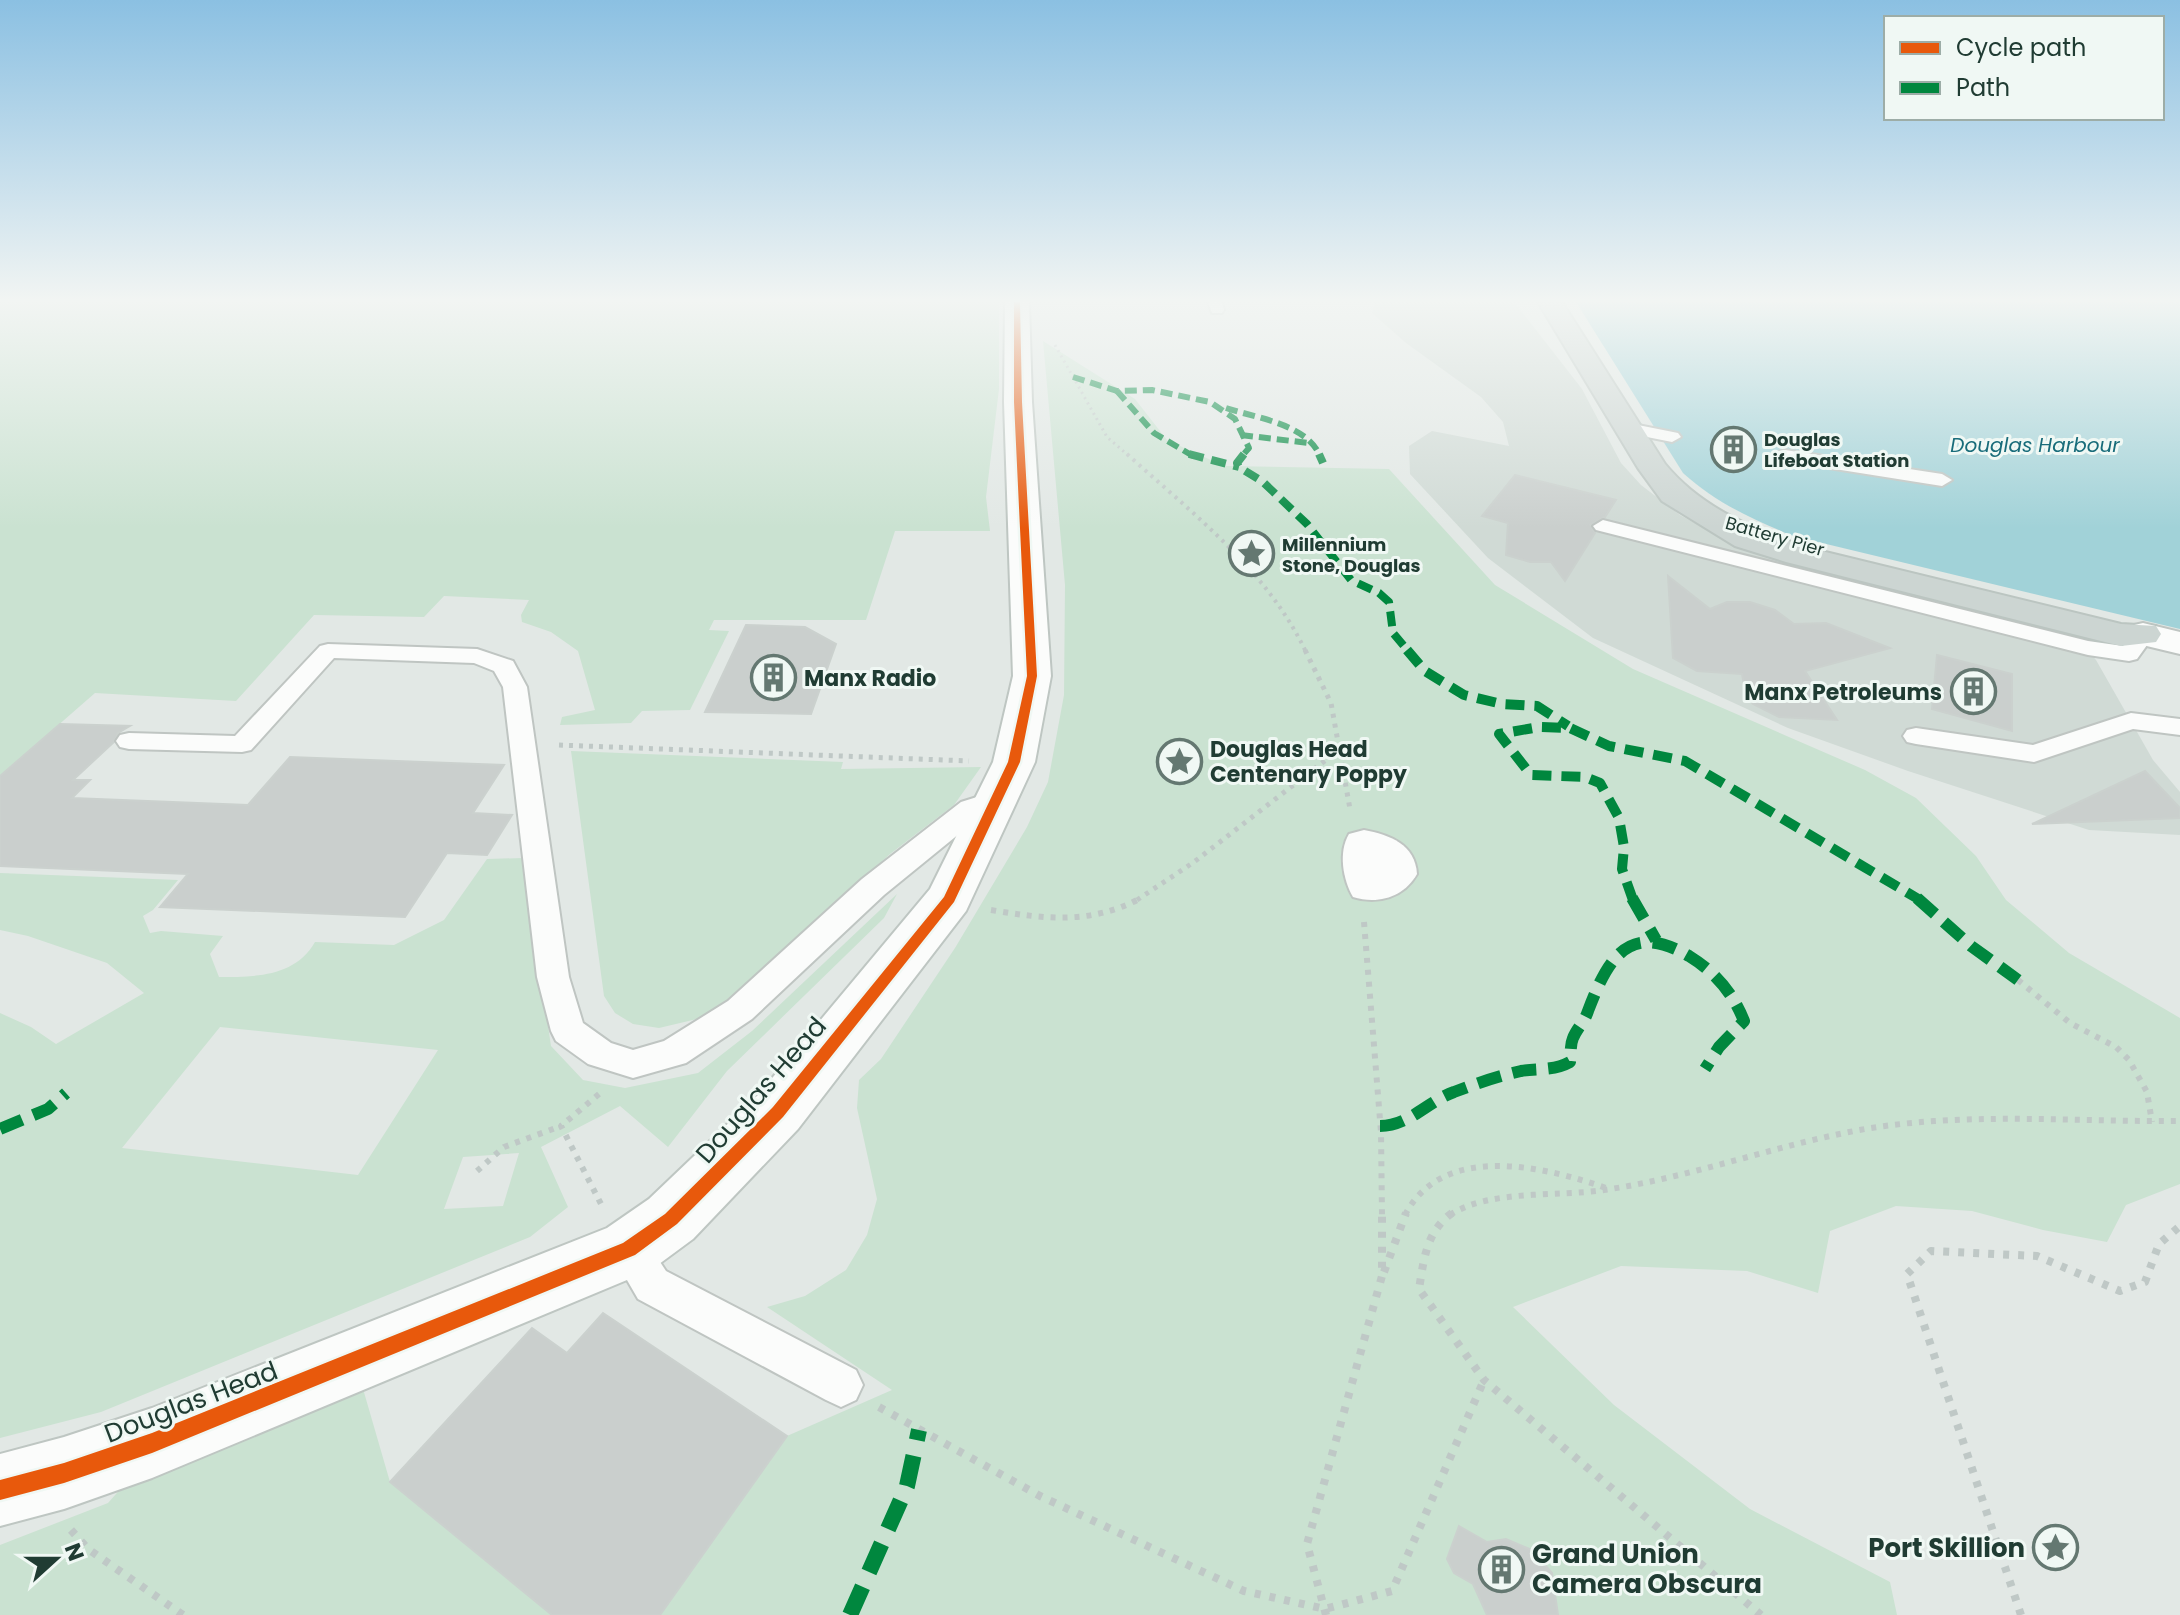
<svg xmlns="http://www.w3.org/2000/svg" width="2180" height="1615" viewBox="0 0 2180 1615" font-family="Poppins,sans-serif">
  <rect width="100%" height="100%" fill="#e2e8e5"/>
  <path fill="#d0dad5" d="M1375,302L1515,303L1582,389L1621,463L1641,485L1680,515L1720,537L2074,634L2096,660L2153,760L2180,792V835L2089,830L1908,771L1788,728L1593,638L1488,558L1410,474L1409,446L1432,431L1509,446L1503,422L1481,397L1406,343L1372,313Z"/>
  <g fill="#cae2d1" fill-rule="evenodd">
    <path d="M0,302H999V389L986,497L990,531H895L866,620H714L709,630L729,631L690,710L642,711L631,723L560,725L562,717L595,710L578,651L551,632L522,622L521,615L529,600L444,596L424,617L314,615L236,701L95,693L0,776Z"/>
    <path d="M1043,341L1135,399L1167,440L1224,466L1389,469L1495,585L1633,669L1865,770L1916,798L1976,856L2006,900L2069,953L2180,1018V1184L2126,1205L2107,1242L2043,1230L1972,1211L1896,1206L1830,1231L1818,1293L1747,1271L1621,1266L1513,1307L1614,1405L1750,1509L1890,1582L1897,1615H660L787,1436L892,1390L767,1307L805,1296L846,1270L867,1235L877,1199L857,1108L859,1080L881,1059L955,948L1027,827L1048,782L1064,695L1065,585Z"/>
    <path d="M571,751L843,762L841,769L981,767L954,805L890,854L734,996L697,1019L659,1028L633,1024L615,1013L604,996Z"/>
    <path d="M523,858L551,1046L583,1080L625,1088L698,1073L752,1031L897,894L884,918L727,1071L668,1147L620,1106L541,1147L568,1207L530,1237L101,1412L0,1438V1013L31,1027L56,1044L144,993L107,963L28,936L0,930V873L178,880L153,910L143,916L150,933L161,931L223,936L210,954L219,977C255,977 295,977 315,942L394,945L444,920L487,859ZM220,1027L438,1050L358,1175L122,1148ZM519,1153L503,1206L444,1209L463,1157Z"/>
    <path d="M359,1375L390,1482L552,1615H0V1545L108,1503L140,1467Z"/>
  </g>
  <path fill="#a1d2d8" d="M1576,302H2180V629L1793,536C1752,519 1716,503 1683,473Z"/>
  <g fill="#cacfcd" stroke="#cbd1ce" stroke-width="2">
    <path d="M1515,475L1616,500L1605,517L1590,525L1595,533L1565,581L1551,562H1530L1506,555L1508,523L1482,516Z"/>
    <path d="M1668,576L1710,609L1727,602H1750L1775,610L1794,624L1826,623L1890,648L1805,671L1837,720L1779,717L1753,704L1746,696L1742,674L1697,671L1673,658Z"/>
    <path d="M746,625L805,627L836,644L811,714L705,712Z"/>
    <path d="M1937,655L2012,674V731L1932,709Z"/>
    <path d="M60,724L130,726L118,733L114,742L73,780H90L72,798L248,805L290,757L504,765L473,813L512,815L487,855L447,853L405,917L160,907L188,874L0,866V776Z"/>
    <path d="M2145,771L2180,808V818L2032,824Z"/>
    <path d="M603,1313L787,1436L660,1615H552L390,1482L532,1328L567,1353Z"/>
    <path d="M1459,1526L1487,1542L1506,1539L1532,1550L1552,1573L1558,1615H1487L1473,1584L1454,1573L1447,1559Z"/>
  </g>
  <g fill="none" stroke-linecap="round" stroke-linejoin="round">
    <defs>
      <g id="service">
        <path d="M1208,302H1222L1224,310L1222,313H1212Z"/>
        <path d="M1628,423L1678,433L1681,437L1672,442L1622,432L1619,428L1622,424Z"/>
        <path d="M1785,450L1942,474L1952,480L1942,486L1778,460L1776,456L1778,452Z"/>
        <path d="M1603,520L2088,641L2123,646L2135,629H2151L2155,634L2137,659L2129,661L2088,655L1596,530L1593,526Z"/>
        <path d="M328,644L477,649L513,661L527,687L569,977L583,1023L611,1043L633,1050L664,1041L728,1001L862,879L961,802L996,791L1006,793L1010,800L1006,807L981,816L884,895L752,1019L686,1063L633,1078L588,1064L556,1041L551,1031L537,977L503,687L494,671L474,663L334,658L251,750L242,752L129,749L120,747L116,741L120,735L129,733L235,736L320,646Z"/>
        <path d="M2131,713L2180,719V735L2133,729L2034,762L1916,744L1907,742L1903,736L1907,730L1916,728L2033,745Z"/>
        <path d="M629,1230L643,1236L666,1271L856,1370L863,1385L856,1400L841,1407L826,1400L638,1299L609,1249L615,1236Z"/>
      </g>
      <path id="pedestrian" d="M1364,830C1390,835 1415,844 1417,874C1404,897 1378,905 1353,897C1343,880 1338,852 1349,834Z"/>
      <path id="minor" d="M2143,623L2180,632V654L2130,642L2125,634L2130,626Z"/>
      <path id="secondary" d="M1005,302H1029L1032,402L1051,676L1035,762L966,911L798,1129L693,1239L651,1270L152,1478L64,1509L0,1526V1454L64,1437L152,1408L607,1228L649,1199L758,1095L930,889L993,762L1013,676L1004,402Z"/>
      <path id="primary" d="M1538,302H1562L1665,464C1701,508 1756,531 1809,548L2121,624L2156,626L2161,634L2156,642L2121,646L1786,562L1735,546L1662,501L1638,468Z"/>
    </defs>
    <use href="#service" stroke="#bfc5c2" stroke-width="4"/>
    <use href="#pedestrian" stroke="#bfc5c2" stroke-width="4"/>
    <use href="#minor" stroke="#bfc5c2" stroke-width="4"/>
    <use href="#secondary" stroke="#bec6c2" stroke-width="4"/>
    <use href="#primary" stroke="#bbc5c1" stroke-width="4"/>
    <path stroke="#bfc8c6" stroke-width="3" stroke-dasharray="2 4" stroke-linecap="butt" d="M1055,345L1107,437L1129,456"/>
    <path stroke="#bfc8c6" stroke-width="4" stroke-dasharray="3 5" stroke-linecap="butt" d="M1127,454C1193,514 1267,570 1306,652"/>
    <g stroke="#bfc8c6" stroke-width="5" stroke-dasharray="4 6" stroke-linecap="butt">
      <path d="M1305,650L1331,703L1350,809"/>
      <path d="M559,745L969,761"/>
      <path d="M1137,900L1194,862L1340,749"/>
    </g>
    <g stroke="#bfc8c6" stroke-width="6" stroke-dasharray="5 7" stroke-linecap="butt">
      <path d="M991,910C1045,919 1090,925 1141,898"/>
      <path d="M1364,922L1381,1132L1382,1215"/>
      <path d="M2018,980L2070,1023L2116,1047L2129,1060L2147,1092L2152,1122"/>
      <path d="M599,1094L561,1126L601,1204"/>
      <path d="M477,1171L504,1147L561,1126"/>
      <path d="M1405,1215C1443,1141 1547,1167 1609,1189"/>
      <path d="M1450,1215C1489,1189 1559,1197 1604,1190C1694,1177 1781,1143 1871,1128C1973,1112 2077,1122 2180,1121"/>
    </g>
    <g stroke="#bfc8c6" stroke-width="8" stroke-dasharray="6 9" stroke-linecap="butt">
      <path d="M1452,1213C1426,1232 1424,1259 1419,1289L1484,1380L1761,1615"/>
      <path d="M1384,1272L1406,1213"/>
      <path d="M879,1407L1040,1496L1244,1591L1325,1609L1392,1591L1484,1380"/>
      <path d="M71,1530L88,1549L183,1615"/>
      <path d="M1326,1615L1307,1544L1382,1276V1213"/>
      <path d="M2021,1615L1907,1274L1931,1251L2037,1256L2120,1291L2145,1282L2159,1244L2180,1226"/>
    </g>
    <use href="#service" fill="#fbfcfb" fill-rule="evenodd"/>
    <use href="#pedestrian" fill="#fbfcfb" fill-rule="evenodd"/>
    <use href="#minor" fill="#fbfcfb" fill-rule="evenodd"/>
    <use href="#secondary" fill="#fbfcfb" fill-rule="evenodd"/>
    <use href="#primary" fill="#ccd5d2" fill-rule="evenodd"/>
    <g stroke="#00873e" stroke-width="6" stroke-dasharray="12 6" stroke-linecap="butt">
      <path d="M1073,377L1117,391L1152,390L1210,402L1235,419L1249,448L1242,456"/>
      <path d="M1117,391L1154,433L1193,456"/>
      <path d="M1226,408C1256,418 1307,424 1320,456"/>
      <path d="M1241,435L1309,443"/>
    </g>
    <g stroke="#00873e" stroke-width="8" stroke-dasharray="15 8" stroke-linecap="butt">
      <path d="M1189,454L1239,467"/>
      <path d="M1244,454L1237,463L1239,467L1263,482L1307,524L1351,580L1379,593L1389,602L1393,633L1409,652"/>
      <path d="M1319,454L1323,463"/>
    </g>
    <g stroke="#00873e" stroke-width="10" stroke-dasharray="19 10" stroke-linecap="butt">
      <path d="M1407,650L1425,671L1464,695L1502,704L1537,706L1568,726"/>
      <path d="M1633,900L1622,869L1624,847L1619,818L1600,783L1585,777L1531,775L1499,734L1539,727L1570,728L1609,746L1685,761L1920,900"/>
    </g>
    <g stroke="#00873e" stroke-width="12" stroke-dasharray="24 12" stroke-linecap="butt">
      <path d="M1632,898L1656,940"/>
      <path d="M1917,898L1971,946L2018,980"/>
      <path d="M1380,1126C1409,1126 1428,1101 1454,1092C1475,1084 1498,1076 1521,1071C1538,1068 1554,1071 1570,1062C1571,1054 1570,1045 1573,1038C1577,1028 1585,1021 1588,1011C1608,958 1629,921 1689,956C1715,972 1733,993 1744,1021L1719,1047L1705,1069"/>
      <path d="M0,1129L48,1109L66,1093"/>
    </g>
    <path stroke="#00873e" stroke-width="16" stroke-dasharray="31 16" stroke-linecap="butt" d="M850,1615L907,1486L919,1430"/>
    <defs>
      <path id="cycleway" d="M1014,302H1020L1022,402L1037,676L1020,762L954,902L783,1117L677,1224L635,1255L152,1453L64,1483L0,1500V1480L64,1463L152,1433L623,1243L665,1214L773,1107L944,897L1008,762L1027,676L1014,402Z"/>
    </defs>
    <use href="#cycleway" stroke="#f0f8f4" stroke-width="5"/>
    <use href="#cycleway" fill="#e8590c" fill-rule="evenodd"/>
  </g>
  <linearGradient id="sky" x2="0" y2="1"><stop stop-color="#8bc0e2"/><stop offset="0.57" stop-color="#f2f5f3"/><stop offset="1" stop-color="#f2f5f3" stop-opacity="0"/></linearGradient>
  <rect width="2180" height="528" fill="url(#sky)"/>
  <defs>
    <symbol id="building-ring" viewBox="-11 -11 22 22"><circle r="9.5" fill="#f0f8f4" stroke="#647871" stroke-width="1.5"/><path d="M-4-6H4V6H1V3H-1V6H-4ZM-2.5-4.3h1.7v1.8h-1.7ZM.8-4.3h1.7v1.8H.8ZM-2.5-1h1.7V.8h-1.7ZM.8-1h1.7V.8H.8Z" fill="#647871"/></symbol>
    <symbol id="sight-ring" viewBox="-11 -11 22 22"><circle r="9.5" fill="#f0f8f4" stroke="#647871" stroke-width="1.5"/><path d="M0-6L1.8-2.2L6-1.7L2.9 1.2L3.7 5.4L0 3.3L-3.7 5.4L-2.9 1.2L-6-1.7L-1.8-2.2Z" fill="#647871"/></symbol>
  </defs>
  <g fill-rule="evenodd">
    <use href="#building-ring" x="1708" y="424" width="51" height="51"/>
    <use href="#sight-ring" x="1226" y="528" width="51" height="51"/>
    <use href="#building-ring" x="748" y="652" width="51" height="51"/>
    <use href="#building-ring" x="1948" y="666" width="51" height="51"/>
    <use href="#sight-ring" x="1154" y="736" width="51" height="51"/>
    <use href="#sight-ring" x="2030" y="1522" width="51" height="51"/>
    <use href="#building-ring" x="1476" y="1544" width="51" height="51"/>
  </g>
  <g text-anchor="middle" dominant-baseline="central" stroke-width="6" stroke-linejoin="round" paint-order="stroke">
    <g font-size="18" font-weight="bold" fill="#203c33" stroke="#f0f8f4" text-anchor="start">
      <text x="1764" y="439">Douglas<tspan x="1764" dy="21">Lifeboat Station</tspan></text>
      <text x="1282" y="544">Millennium<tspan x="1282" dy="21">Stone, Douglas</tspan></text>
    </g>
    <g font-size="18" fill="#203c33" stroke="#f0f8f4">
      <text transform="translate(1775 536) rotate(16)">Battery Pier</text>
    </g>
    <g font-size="20" font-style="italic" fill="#186c7a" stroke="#f0f8f4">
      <text x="2035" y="445">Douglas Harbour</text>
    </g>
    <g font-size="22" font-weight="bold" fill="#203c33" stroke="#f0f8f4" text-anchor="start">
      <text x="804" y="678">Manx Radio</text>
      <text x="1942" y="692" text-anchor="end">Manx Petroleums</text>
      <text x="1210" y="749">Douglas Head<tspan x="1210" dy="25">Centenary Poppy</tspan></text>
    </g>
    <g font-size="26" fill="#203c33" stroke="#f0f8f4">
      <text transform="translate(761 1090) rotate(-49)">Douglas Head</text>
      <text transform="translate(191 1402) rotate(-21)">Douglas Head</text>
    </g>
    <g font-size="26" font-weight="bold" fill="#203c33" stroke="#f0f8f4" text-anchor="end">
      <text x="2025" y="1548">Port Skillion</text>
      <text x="1532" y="1554" text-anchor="start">Grand Union<tspan x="1532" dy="30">Camera Obscura</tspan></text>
    </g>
  </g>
  <rect x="1884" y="16" width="280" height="104" fill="#f0f8f4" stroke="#9dada7" stroke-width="2"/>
  <rect x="1900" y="42" width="40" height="12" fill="#e8590c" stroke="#9dada7" stroke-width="2"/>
  <text x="1956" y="56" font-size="24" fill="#203c33">Cycle path</text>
  <rect x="1900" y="82" width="40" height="12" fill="#00873e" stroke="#9dada7" stroke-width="2"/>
  <text x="1956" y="96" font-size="24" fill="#203c33">Path</text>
  <g transform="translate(56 1559) rotate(69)" stroke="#f0f8f4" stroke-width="6" paint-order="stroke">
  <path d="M0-6L14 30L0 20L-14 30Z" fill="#203c33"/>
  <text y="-12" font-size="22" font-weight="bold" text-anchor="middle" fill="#203c33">N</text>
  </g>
</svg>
